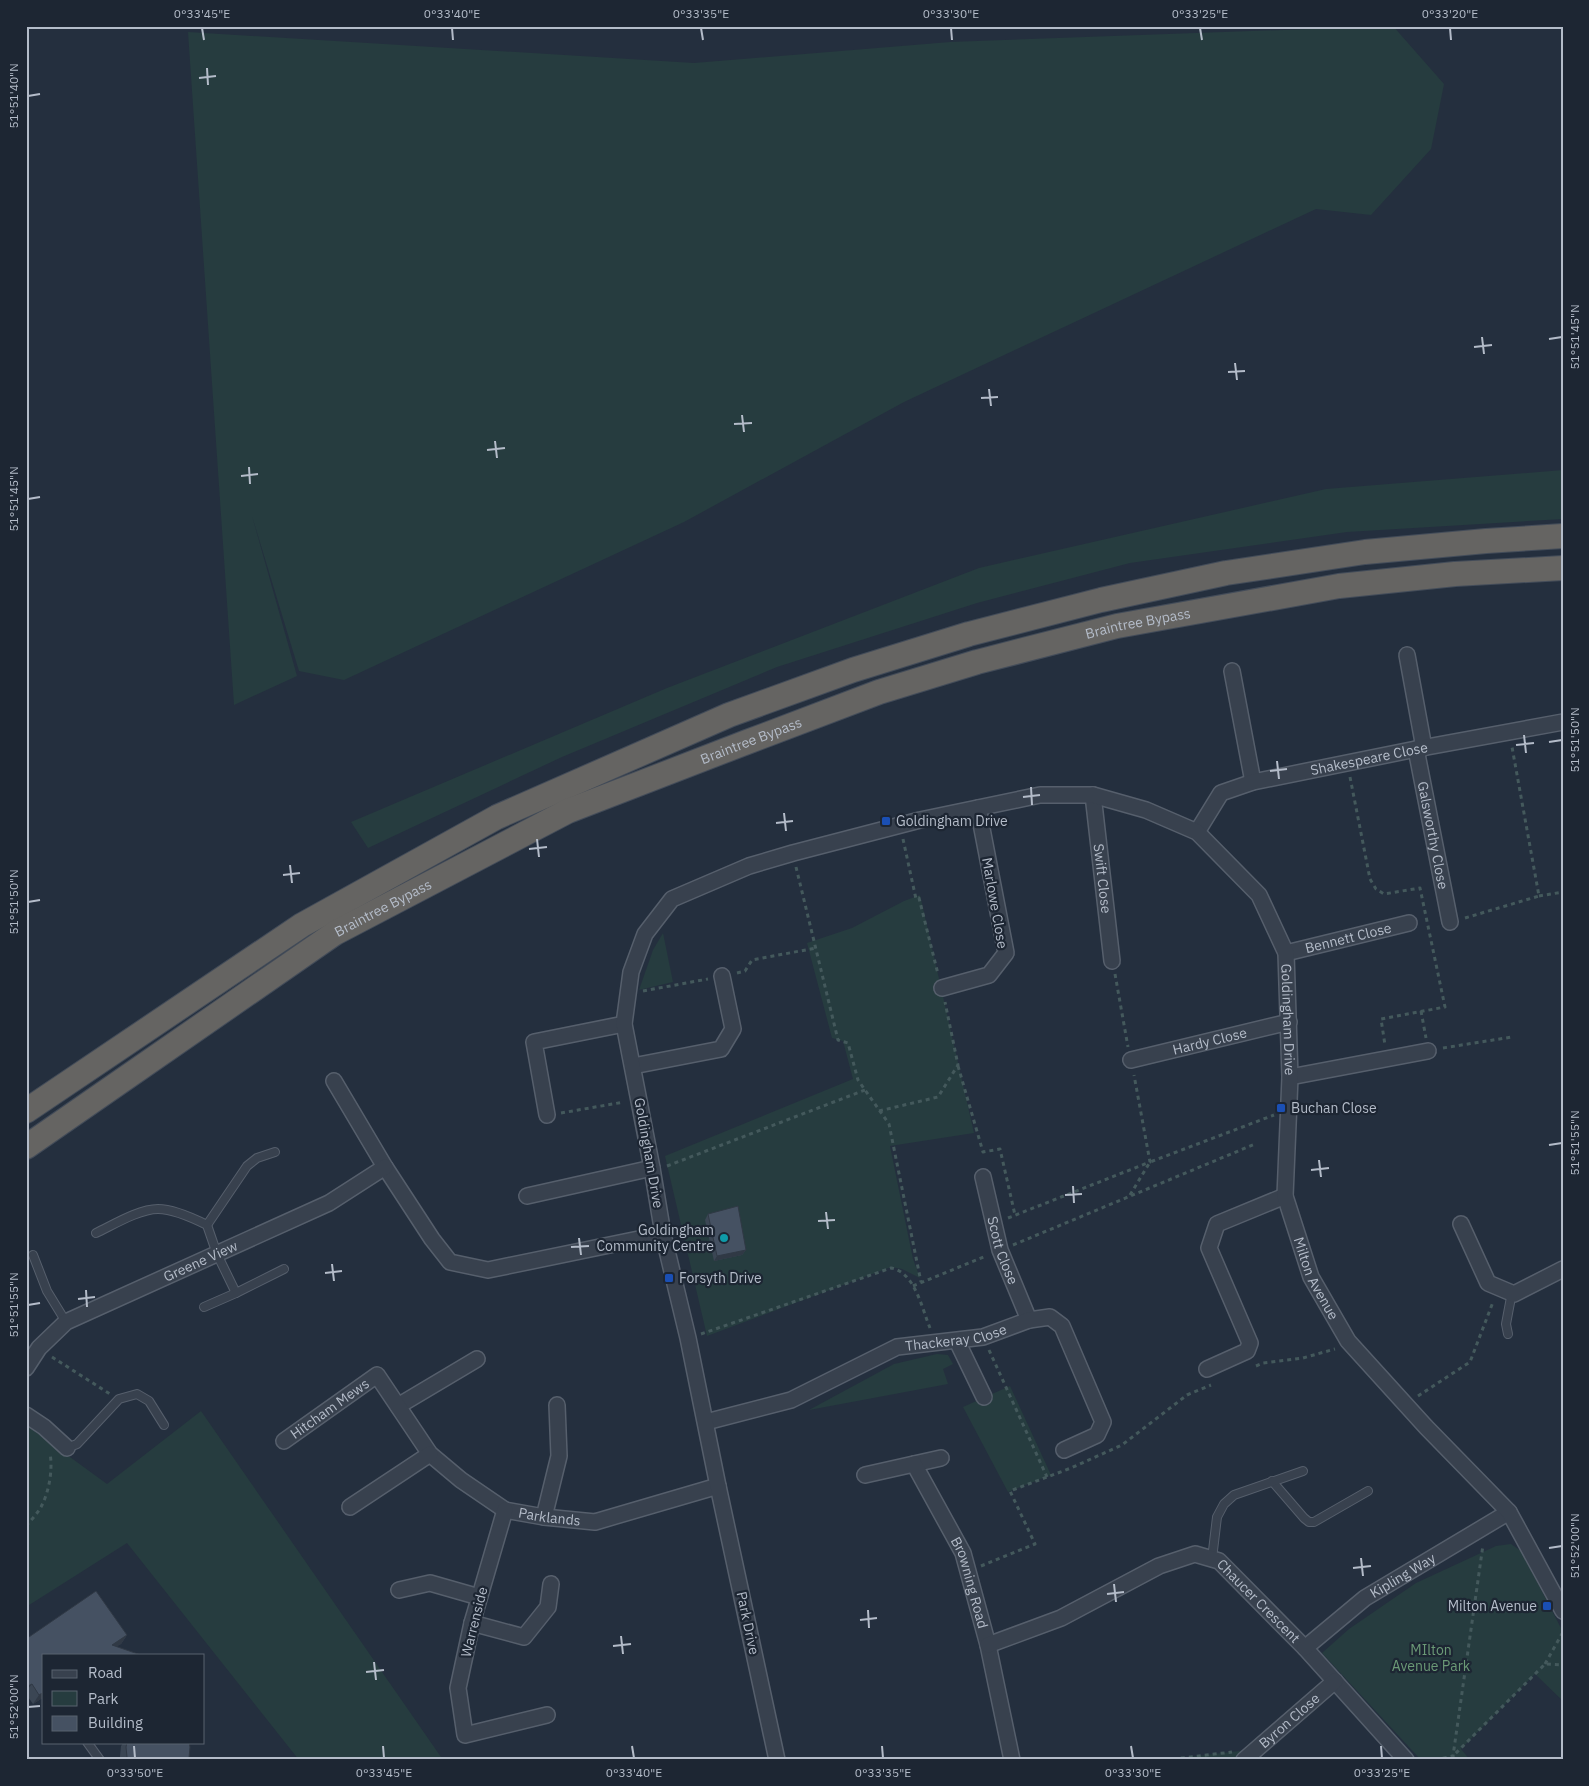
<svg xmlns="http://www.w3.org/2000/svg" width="1589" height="1786" viewBox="0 0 1589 1786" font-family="'IBM Plex Sans',sans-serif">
  <rect width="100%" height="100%" fill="#242f3e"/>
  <g fill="#263c3f">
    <path d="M1393,26L1444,84L1431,149L1371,215L1316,209L904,402L684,522L344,680L299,671L252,516L297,676L234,705L188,32L694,63L950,42Z"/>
    <path d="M1563,470V519L1347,532L1130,563L977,603L777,667L562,757L368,848L351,822L667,688L979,568L1326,489Z"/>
    <path d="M920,895L974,1133L890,1146L913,1259L920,1278L902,1269L891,1267L707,1336L665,1156L853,1079L843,1041L832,1038L807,943L852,928L904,901Z"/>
    <path d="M663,933L673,982L639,990L653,950Z"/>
    <path d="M937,1354L948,1355L953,1364L943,1369L948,1384L809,1410L894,1364Z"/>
    <path d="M1010,1386L1051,1475L1008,1492L963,1407Z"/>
    <path d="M201,1411L441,1757L470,1760H299L127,1543L26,1607V1425L107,1484Z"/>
    <path d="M1511,1544L1521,1551L1563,1632V1701L1535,1674L1461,1749L1470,1760H1421L1322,1653L1349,1629L1416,1583L1496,1546Z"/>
    <path d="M1256,1749L1258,1760H1163Z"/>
  </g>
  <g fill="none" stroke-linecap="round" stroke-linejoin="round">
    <defs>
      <g id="service">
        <path d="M207,1225L247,1166L257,1158L275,1152"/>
        <path d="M96,1233C113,1225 139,1209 158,1209C174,1209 193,1218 207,1225L217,1254L236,1293L284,1269"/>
        <path d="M33,1255L47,1291L66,1322"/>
        <path d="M204,1307L236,1293"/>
        <path d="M1508,1334L1506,1324L1512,1292"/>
        <path d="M67,1448L77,1444L119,1399L137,1394L149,1401L164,1425"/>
        <path d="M1272,1481L1304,1518L1309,1522H1314L1368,1491"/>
        <path d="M1212,1559L1217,1517L1224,1504L1234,1495L1303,1471"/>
        <path d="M87,1742L100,1760"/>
      </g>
      <g id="minor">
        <path d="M1407,655L1424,748"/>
        <path d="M1232,671L1253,782"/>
        <path id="s1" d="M1416,749L1450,922"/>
        <path id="s2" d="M1093,795L1112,961"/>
        <path id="s3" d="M1197,832L1221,793L1253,782L1416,749L1563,722"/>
        <path id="s4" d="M1286,953L1409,923"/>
        <path d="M942,988L989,975L1006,953L978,808"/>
        <path id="s5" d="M1131,1060L1289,1022"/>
        <path d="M633,1066L721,1049L733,1029L722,976"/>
        <path d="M1290,1077L1428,1051"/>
        <path d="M334,1081L385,1167L432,1239L450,1262L488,1270L663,1234"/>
        <path d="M547,1115L534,1042L624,1024"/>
        <path id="s6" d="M983,1177L1000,1250L1029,1320"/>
        <path d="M527,1196L652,1168"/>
        <path d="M1461,1224L1488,1283L1514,1294L1563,1269"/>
        <path d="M957,1341L984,1397"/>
        <path id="s7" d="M26,1368L39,1348L66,1322L329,1203L385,1167"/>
        <path d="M1207,1369L1247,1351L1250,1343L1209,1248L1217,1224L1285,1196"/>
        <path d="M398,1406L477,1359"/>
        <path d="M26,1415L44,1427L67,1448"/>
        <path id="s8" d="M706,1422L791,1400L897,1347L983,1337L1029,1320L1050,1317L1062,1326L1103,1422L1097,1435L1064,1450"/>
        <path id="s9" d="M284,1441L377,1375L430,1454L461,1480L505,1510L544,1517L595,1522L718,1486"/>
        <path d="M914,1464L941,1458"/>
        <path id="s10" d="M865,1475L914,1464L963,1553L988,1645L1012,1760"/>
        <path d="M350,1507L430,1454"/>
        <path d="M505,1510L472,1623L458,1688L465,1735L547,1715"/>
        <path d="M544,1517L559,1456L557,1405"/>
        <path d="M399,1590L430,1583L479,1597"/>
        <path d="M472,1623L524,1637L548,1607L551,1584"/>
        <path id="s11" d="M988,1645L1061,1618L1159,1566L1195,1554L1219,1561L1305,1648L1406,1760"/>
        <path id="s12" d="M1305,1648L1365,1598L1509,1512"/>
        <path id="s13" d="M777,1760L718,1486L688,1338L663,1234L652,1168L624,1024L631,972L645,934L672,899L749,866L793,853L920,820L1040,795H1093L1146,810L1197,832L1259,895L1286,953L1290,1077L1285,1196L1311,1277L1348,1341L1426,1427L1509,1512L1563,1611"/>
        <path id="s14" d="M1244,1760L1335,1681"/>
      </g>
      <g id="trunk">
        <path d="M26,1111L302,925L497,817L729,715L853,670L969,634L1101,600L1226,573L1365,552L1486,541L1563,536"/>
        <path id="s15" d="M26,1147L335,933L568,811L747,742L879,692L977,662L1117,626L1339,586L1455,574L1563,568"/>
      </g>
    </defs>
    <use href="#service" stroke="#565f6c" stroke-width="10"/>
    <use href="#minor" stroke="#565f6c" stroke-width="18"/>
    <use href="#trunk" stroke="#434c59" stroke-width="26"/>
    <g stroke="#44595c" stroke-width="3" stroke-dasharray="4 4" stroke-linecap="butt">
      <path d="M1350,777L1370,879L1376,889L1384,894L1420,888L1445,1007L1381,1019L1385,1045"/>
      <path d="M903,839L916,899L919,898L938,974"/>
      <path d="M796,867L838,1040L848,1043L858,1080L889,1124L921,1282"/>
      <path d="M1539,896L1563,892"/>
      <path d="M1465,918L1539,896L1512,747"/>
      <path d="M737,973L745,971L752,960L816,948"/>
      <path d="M1115,974L1128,1047"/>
      <path d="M643,991L708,979"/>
      <path d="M1421,1011L1426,1038"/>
      <path d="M1443,1048L1512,1037"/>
      <path d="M958,1066L983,1152L1000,1149L1015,1215"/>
      <path d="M879,1111L938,1097L958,1065L945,1002"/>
      <path d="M561,1113L624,1102"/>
      <path d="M667,1166L865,1090"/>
      <path d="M1130,1195L1150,1162L1274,1115"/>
      <path d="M1008,1218L1150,1162L1134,1075"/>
      <path d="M1013,1245L1255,1144"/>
      <path d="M913,1286L986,1256"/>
      <path d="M701,1334L891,1268C915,1272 922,1309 930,1328"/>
      <path d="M989,1350L1047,1477"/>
      <path d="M52,1357L110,1394"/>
      <path d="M1256,1366L1263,1363L1303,1358L1335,1349"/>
      <path d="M1418,1396L1470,1362L1493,1302"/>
      <path d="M26,1526C31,1520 37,1514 41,1507C49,1492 53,1470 50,1453"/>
      <path d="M981,1566L1035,1544L1010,1491L1071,1468L1122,1445L1187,1395L1211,1385"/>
      <path d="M1545,1664L1563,1632"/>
      <path d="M1165,1760L1232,1752"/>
      <path d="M1435,1760L1453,1756L1483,1545"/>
      <path d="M1453,1760V1756L1545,1664L1563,1665"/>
    </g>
    <use href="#service" stroke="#38414e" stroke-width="8"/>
    <use href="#minor" stroke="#38414e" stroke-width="15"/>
    <use href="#trunk" stroke="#656462" stroke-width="24"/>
  </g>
  <g fill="#3b4654">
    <path d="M708,1214L746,1250L742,1255L714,1261L705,1220Z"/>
    <path d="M127,1635L121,1644L116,1646L44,1655V1697L33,1704L26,1694V1639Z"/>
    <path d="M124,1742H189L188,1760H120V1756L121,1746Z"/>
  </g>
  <g fill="#303945">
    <path d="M746,1250L742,1255L714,1261L717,1256Z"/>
    <path d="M127,1635L121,1644L106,1654L112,1645Z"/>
    <path d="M32,1684L26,1691V1687Z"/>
    <path d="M44,1692V1697L33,1704L39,1695Z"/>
  </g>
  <g fill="#455162" stroke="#303945">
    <path d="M738,1206L746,1250L717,1256L708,1214Z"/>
    <path d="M96,1591L127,1635L112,1645L141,1655H44V1692L39,1695L32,1684L26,1687V1639Z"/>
    <path d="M127,1742H189L190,1747L189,1758L188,1760H128L127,1757L126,1747Z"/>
  </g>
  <path fill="none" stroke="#b4bcc9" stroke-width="2" d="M202,28L204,40M452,28L453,40M701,28L703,40M951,28L952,40M1200,28L1202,40M1450,28L1451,40M207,68L208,85M199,78L216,76M28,96L40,94M1482,337L1484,354M1549,339L1562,337M1474,347L1492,345M1235,363L1237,380M1228,372L1245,371M989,389L991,406M981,398L998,397M742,415L744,432M734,424L752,423M495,441L497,458M487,450L505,448M249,467L250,484M241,476L258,474M28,499L40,497M1524,735L1526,753M1549,742L1562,740M1516,745L1534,743M1277,761L1279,779M1270,771L1287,769M1031,787L1032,805M1023,797L1040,795M784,813L786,831M776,823L793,821M537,839L539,857M529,849L547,847M290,865L292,883M283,875L300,873M28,902L40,900M1549,1145L1562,1143M1319,1160L1321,1177M1311,1170L1329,1168M1073,1186L1074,1203M1065,1195L1082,1194M826,1212L828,1229M818,1221L835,1220M579,1238L581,1255M571,1247L589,1246M332,1264L334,1281M325,1273L342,1271M86,1290L87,1307M78,1299L95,1297M28,1305L40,1303M1549,1548L1562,1546M1361,1558L1363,1576M1353,1568L1371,1566M1114,1584L1116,1602M1107,1594L1124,1592M868,1610L869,1628M860,1620L877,1618M621,1636L623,1654M613,1646L631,1644M374,1662L376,1680M366,1672L384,1670M28,1707L40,1706M134,1746L135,1758M383,1746L384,1758M632,1746L634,1758M882,1746L883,1758M1131,1746L1133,1758M1381,1746L1382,1758"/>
  <g fill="#1a4fb4" stroke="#1d2633" stroke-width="2">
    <rect x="881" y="816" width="10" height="10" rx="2.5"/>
    <rect x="1276" y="1103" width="10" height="10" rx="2.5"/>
    <rect x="664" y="1273" width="10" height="10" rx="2.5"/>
    <rect x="1542" y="1601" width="10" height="10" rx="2.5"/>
  </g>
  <circle fill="#0f9aa8" stroke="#1d2633" stroke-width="2" cx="724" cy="1238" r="5"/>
  <g text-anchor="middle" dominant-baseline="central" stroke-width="4.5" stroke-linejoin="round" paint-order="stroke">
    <g font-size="14" fill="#b4bcc9" stroke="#1d2633">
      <text stroke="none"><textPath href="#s15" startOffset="1240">Braintree Bypass</textPath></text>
      <text stroke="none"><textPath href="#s15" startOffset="835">Braintree Bypass</textPath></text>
      <text stroke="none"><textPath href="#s3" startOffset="198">Shakespeare Close</textPath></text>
      <text stroke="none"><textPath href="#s1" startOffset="88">Galsworthy Close</textPath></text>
      <text stroke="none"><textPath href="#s2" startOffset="84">Swift Close</textPath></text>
      <text transform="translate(995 903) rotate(80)">Marlowe Close</text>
      <text stroke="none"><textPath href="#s15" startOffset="430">Braintree Bypass</textPath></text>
      <text stroke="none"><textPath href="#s4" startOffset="64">Bennett Close</textPath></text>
      <text stroke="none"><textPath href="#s13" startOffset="1655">Goldingham Drive</textPath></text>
      <text stroke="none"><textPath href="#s5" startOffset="81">Hardy Close</textPath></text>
      <text transform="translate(649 1153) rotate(80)">Goldingham Drive</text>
      <text stroke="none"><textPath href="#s6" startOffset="76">Scott Close</textPath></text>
      <text stroke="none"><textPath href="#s7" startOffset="209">Greene View</textPath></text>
      <text stroke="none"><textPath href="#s13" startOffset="1920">Milton Avenue</textPath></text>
      <text stroke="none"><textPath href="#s8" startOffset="266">Thackeray Close</textPath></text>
      <text stroke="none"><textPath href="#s9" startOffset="56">Hitcham Mews</textPath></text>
      <text stroke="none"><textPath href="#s9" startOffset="348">Parklands</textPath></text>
      <text stroke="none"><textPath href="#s12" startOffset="122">Kipling Way</textPath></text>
      <text stroke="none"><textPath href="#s10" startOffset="182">Browning Road</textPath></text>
      <text stroke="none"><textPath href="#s11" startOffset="308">Chaucer Crescent</textPath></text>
      <text transform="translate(474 1622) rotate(-76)">Warrenside</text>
      <text transform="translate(748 1623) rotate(78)">Park Drive</text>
      <text stroke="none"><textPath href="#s14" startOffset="60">Byron Close</textPath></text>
    </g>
    <g font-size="14" fill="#b4bcc9" stroke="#1d2633" text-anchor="start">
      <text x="896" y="821">Goldingham Drive</text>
      <text x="1291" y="1108">Buchan Close</text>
      <text x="714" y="1230" text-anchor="end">Goldingham<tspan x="714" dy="16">Community Centre</tspan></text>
      <text x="679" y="1278">Forsyth Drive</text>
      <text x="1537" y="1606" text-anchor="end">Milton Avenue</text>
    </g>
    <g font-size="14" fill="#6b9a76" stroke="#1d2633">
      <text x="1431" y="1650">MIlton<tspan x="1431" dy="16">Avenue Park</tspan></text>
    </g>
  </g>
  <rect width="1589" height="1786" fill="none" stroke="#1d2633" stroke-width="55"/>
  <rect x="42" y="1654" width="162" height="90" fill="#1d2633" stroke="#59626f"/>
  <rect x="52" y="1670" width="25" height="8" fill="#38414e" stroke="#59626f"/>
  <text x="88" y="1678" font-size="15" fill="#b4bcc9">Road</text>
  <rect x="52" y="1691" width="25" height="15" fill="#263c3f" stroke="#59626f"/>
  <text x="88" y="1704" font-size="15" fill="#b4bcc9">Park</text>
  <rect x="52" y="1716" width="25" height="15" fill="#455162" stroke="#59626f"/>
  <text x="88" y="1728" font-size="15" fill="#b4bcc9">Building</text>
  <rect x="28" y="28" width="1534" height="1730" fill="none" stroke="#b4bcc9" stroke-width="2"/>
  <g font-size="12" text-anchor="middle" fill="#b4bcc9">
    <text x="202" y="18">0°33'45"E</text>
    <text x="452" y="18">0°33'40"E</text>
    <text x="701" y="18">0°33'35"E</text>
    <text x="951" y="18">0°33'30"E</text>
    <text x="1200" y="18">0°33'25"E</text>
    <text x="1450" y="18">0°33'20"E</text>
    <text transform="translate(14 96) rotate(-90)" y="4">51°51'40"N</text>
    <text transform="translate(1575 337) rotate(-90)" y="4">51°51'45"N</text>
    <text transform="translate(14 499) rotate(-90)" y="4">51°51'45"N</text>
    <text transform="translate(1575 740) rotate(-90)" y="4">51°51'50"N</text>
    <text transform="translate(14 902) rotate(-90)" y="4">51°51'50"N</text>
    <text transform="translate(1575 1143) rotate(-90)" y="4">51°51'55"N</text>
    <text transform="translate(14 1305) rotate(-90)" y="4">51°51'55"N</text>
    <text transform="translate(1575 1546) rotate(-90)" y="4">51°52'00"N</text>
    <text transform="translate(14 1707) rotate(-90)" y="4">51°52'00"N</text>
    <text x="135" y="1777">0°33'50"E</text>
    <text x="384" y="1777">0°33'45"E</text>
    <text x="634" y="1777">0°33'40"E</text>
    <text x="883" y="1777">0°33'35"E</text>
    <text x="1133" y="1777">0°33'30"E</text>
    <text x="1382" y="1777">0°33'25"E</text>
  </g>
</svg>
